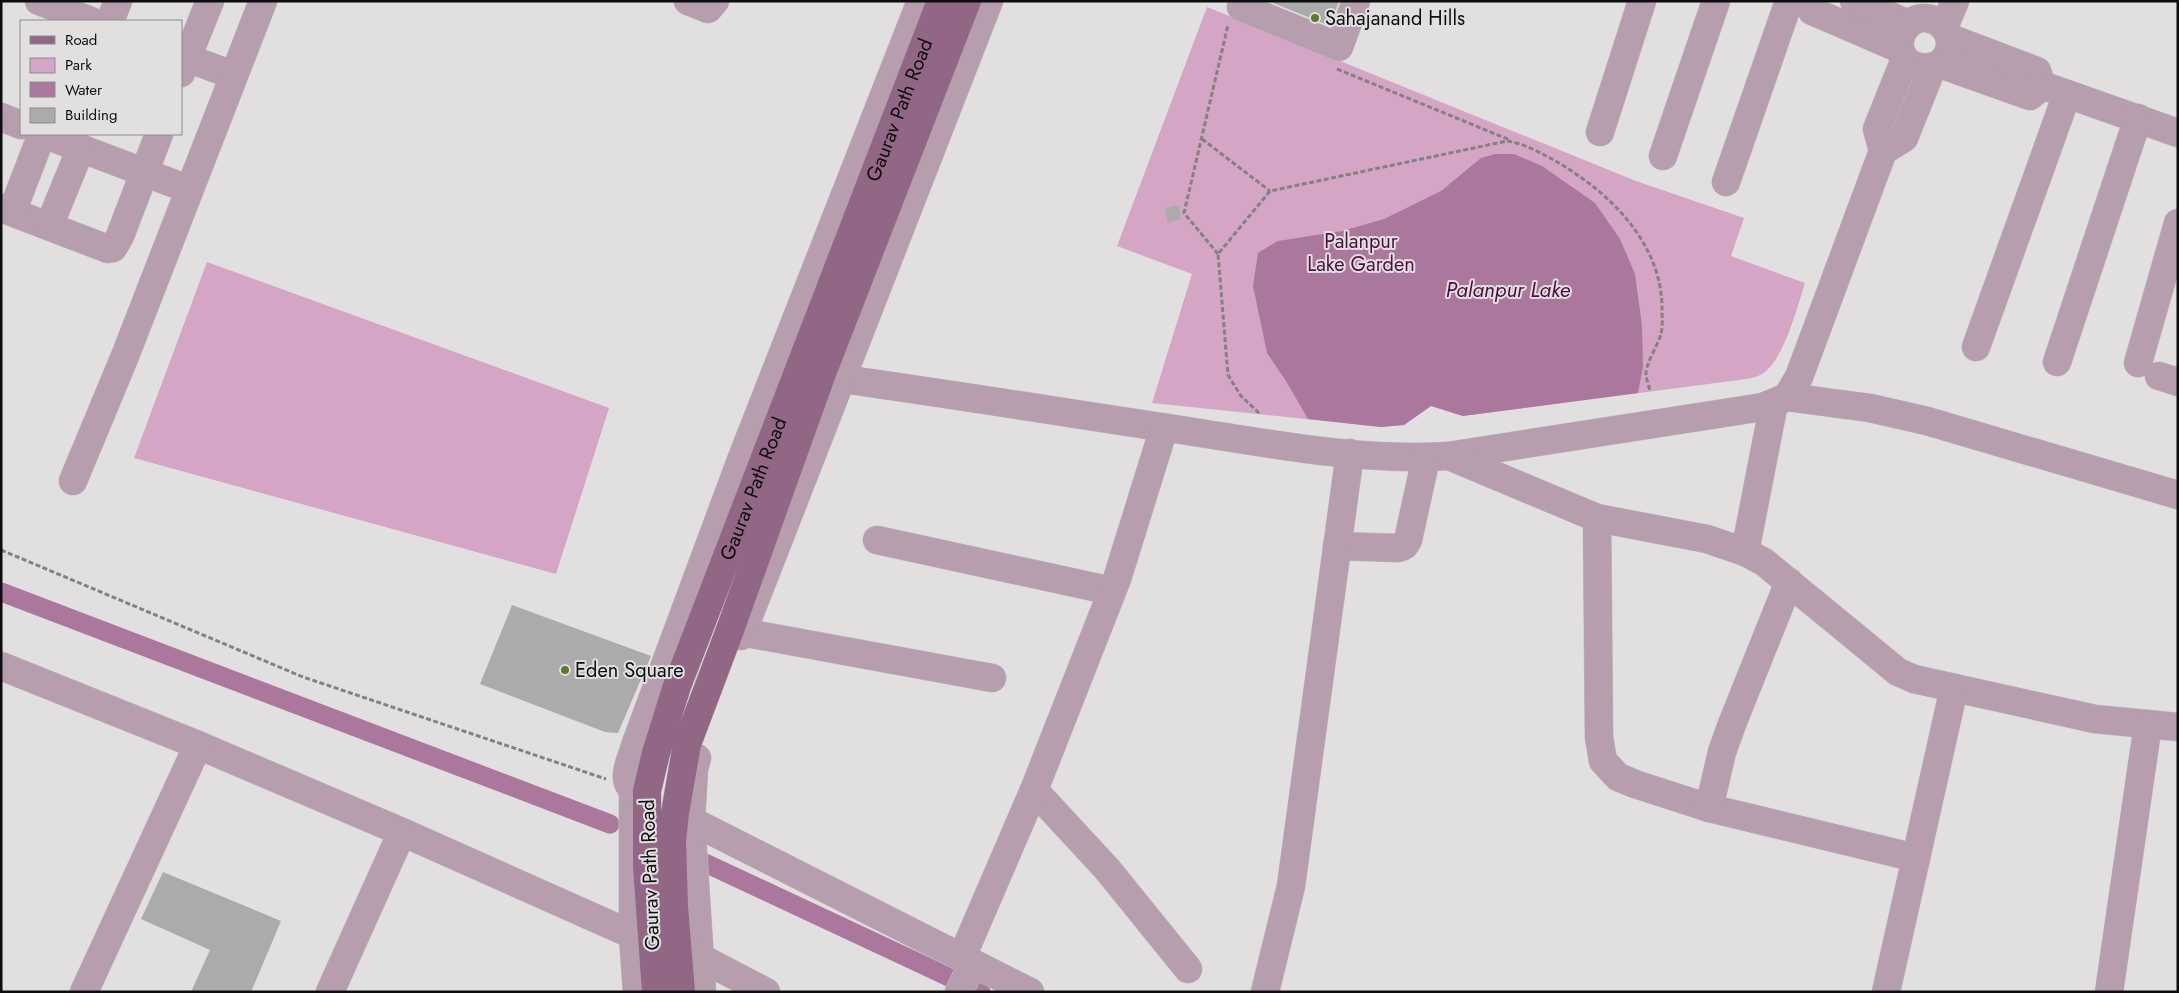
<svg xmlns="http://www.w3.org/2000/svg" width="2179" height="993" viewBox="0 0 2179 993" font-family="Jost,sans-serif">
  <rect width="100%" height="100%" fill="#e2dfe1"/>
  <g fill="#d5a5c5">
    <path d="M1207,7L1636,181L1744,218L1731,256L1805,283C1797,307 1783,366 1758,376C1753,378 1745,379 1739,380L1463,416L1431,406L1404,425L1381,427L1152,403L1192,274L1117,246Z"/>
    <path d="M207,262L609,408L556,574L134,458Z"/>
  </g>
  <path fill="#ac779c" d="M1495,154H1514L1542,166L1595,203L1620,239L1635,274L1642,326L1643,367L1638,393L1463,416L1431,406L1404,425L1381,427L1308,419L1286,381L1267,353L1253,286L1258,253L1278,241L1342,231L1384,219L1441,191L1481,158Z"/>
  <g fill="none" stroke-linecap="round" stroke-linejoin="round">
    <g stroke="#ac779c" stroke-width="19">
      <path d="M1,592L610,824"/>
      <path d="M703,862L981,992"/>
    </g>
  </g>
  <g fill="#adaaac">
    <path d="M1268,1H1339L1330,26Z"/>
    <path d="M1179,205L1181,219L1168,223L1165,208Z"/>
    <path d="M512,605L651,656L618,733L605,732L480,684Z"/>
    <path d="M163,872L281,921L251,992H191L210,950L141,919Z"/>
  </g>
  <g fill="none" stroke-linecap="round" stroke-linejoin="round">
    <defs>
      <g id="minor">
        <path d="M39,1L91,21"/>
        <path d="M688,1L708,9L715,1"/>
        <path d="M1244,1L1241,7L1339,47L1356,1"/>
        <path d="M1807,1L1812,11L1900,49"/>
        <path d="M1854,1L1909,24"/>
        <path d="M110,21L118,1"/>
        <path d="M1944,27L1955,1"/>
        <path d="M1950,38L2037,71L2042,86"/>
        <path d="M181,56L233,75"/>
        <path d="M1940,64C1969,37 1928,1 1906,27C1901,33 1899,41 1900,48C1904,68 1925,71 1940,64L2030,96L2042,86"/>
        <path d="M181,73L210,1"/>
        <path d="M2050,88L2178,133"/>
        <path d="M1,117L21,125"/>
        <path d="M1600,132L1642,1"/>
        <path d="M43,134L188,189"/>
        <path d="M1883,151L1904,138L1932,68"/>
        <path d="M1663,156L1716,1"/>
        <path d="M1726,182L1789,1"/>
        <path d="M1,208L108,249L113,248L120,236L159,134"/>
        <path d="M12,212L42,134"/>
        <path d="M49,226L81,148"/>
        <path d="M1976,347L2067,94"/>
        <path d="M2057,362L2138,118"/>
        <path d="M2138,363L2178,223"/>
        <path d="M799,373C926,390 1054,411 1181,430C1267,443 1361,462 1448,456L1763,407L1787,397L1870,408L1927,421L2178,495"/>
        <path d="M2159,376L2178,382"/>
        <path d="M1787,397L1799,377L1883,151L1877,129L1905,59"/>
        <path d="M1449,456L1597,518L1707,539L1745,552L1764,562L1898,672L1914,679L2095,719L2178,727"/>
        <path d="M73,481L125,356L263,1"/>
        <path d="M1597,518L1599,737L1603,761L1618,777L1635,784L1709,808L1916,858"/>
        <path d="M877,540L1112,591"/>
        <path d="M1337,546L1398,548L1404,546L1408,540L1426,458"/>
        <path d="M1745,552L1774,403"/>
        <path d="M730,630L992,678"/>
        <path d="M741,636L989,1"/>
        <path d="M1,666L198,745L402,832L651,943"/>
        <path d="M697,758L694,769L691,821L702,992"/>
        <path d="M1034,790L1107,869L1188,969"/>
        <path d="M633,793V935L637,992"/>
        <path d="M647,798C616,786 628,769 636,743L741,460L921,1"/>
        <path d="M1709,808L1722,752L1732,724L1789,582"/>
        <path d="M676,813L1030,992"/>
        <path d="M699,957L766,992"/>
        <path d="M962,957L1034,790L1117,579L1164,428"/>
        <path d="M84,992L198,745"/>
        <path d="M330,992L402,832"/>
        <path d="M959,992L973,963"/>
        <path d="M1265,992L1291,886L1350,453"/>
        <path d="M1886,992L1954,688"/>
        <path d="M2109,992L2148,724"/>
      </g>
      <g id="major">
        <path id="s1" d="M656,992L647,866V791L656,753L677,686L941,1"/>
        <path d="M681,992L674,907L672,841L675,813L687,744L730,630L821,376L967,1"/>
      </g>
    </defs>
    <use href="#minor" stroke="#c0bdbf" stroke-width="29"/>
    <use href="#major" stroke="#c0bdbf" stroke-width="29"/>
    <g stroke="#838182" stroke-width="3" stroke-dasharray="5 2.5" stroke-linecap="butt">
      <path d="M1337,69L1510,140"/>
      <path d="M1202,139L1270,191"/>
      <path d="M1218,254L1184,213L1228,25"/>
      <path d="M1259,413L1241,396L1228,375L1218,254L1270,191L1507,141C1522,143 1537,151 1550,158C1605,188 1661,240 1662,307C1662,315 1663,326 1661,334C1658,345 1646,363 1646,373C1646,379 1649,386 1650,391"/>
      <path d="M1,550L303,677L606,779"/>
    </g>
    <use href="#minor" stroke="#b79eaf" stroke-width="28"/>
    <use href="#major" stroke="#926685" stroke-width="28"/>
  </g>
  <g fill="#5a792f" stroke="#e2dfe1" stroke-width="2">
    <circle cx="1315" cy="18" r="5"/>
    <circle cx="565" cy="670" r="5"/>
  </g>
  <g text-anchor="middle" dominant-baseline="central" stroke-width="4" stroke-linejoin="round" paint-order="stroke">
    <g font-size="20" fill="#0e0d0e" stroke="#e2dfe1" text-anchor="start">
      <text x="1325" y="18">Sahajanand Hills</text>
      <text x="575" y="670">Eden Square</text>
    </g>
    <g font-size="20" fill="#0e0d0e" stroke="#e2dfe1">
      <text stroke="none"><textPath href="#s1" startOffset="928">Gaurav Path Road</textPath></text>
      <text stroke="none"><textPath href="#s1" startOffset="522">Gaurav Path Road</textPath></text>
      <text transform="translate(650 875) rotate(-92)">Gaurav Path Road</text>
    </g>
    <g font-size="20" fill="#500f41" stroke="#e2dfe1">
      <text x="1361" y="241">Palanpur<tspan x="1361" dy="23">Lake Garden</tspan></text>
    </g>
    <g font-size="21" font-style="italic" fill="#4e0d40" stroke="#e2dfe1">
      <text x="1508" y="290">Palanpur Lake</text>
    </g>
  </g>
  <rect width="2179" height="993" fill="none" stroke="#0e0d0e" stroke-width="5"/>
  <rect x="20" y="20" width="162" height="115" fill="#e2dfe1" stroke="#8d8b8d"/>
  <rect x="30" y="36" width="25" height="8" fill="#926685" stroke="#8d8b8d"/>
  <text x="65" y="45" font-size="15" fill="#0e0d0e">Road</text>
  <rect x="30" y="58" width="25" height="15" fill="#d5a5c5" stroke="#8d8b8d"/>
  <text x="65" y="70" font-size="15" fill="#0e0d0e">Park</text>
  <rect x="30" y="82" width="25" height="15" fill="#ac779c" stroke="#8d8b8d"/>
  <text x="65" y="95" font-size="15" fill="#0e0d0e">Water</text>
  <rect x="30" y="108" width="25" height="15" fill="#adaaac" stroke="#8d8b8d"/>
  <text x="65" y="120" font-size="15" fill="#0e0d0e">Building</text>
</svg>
